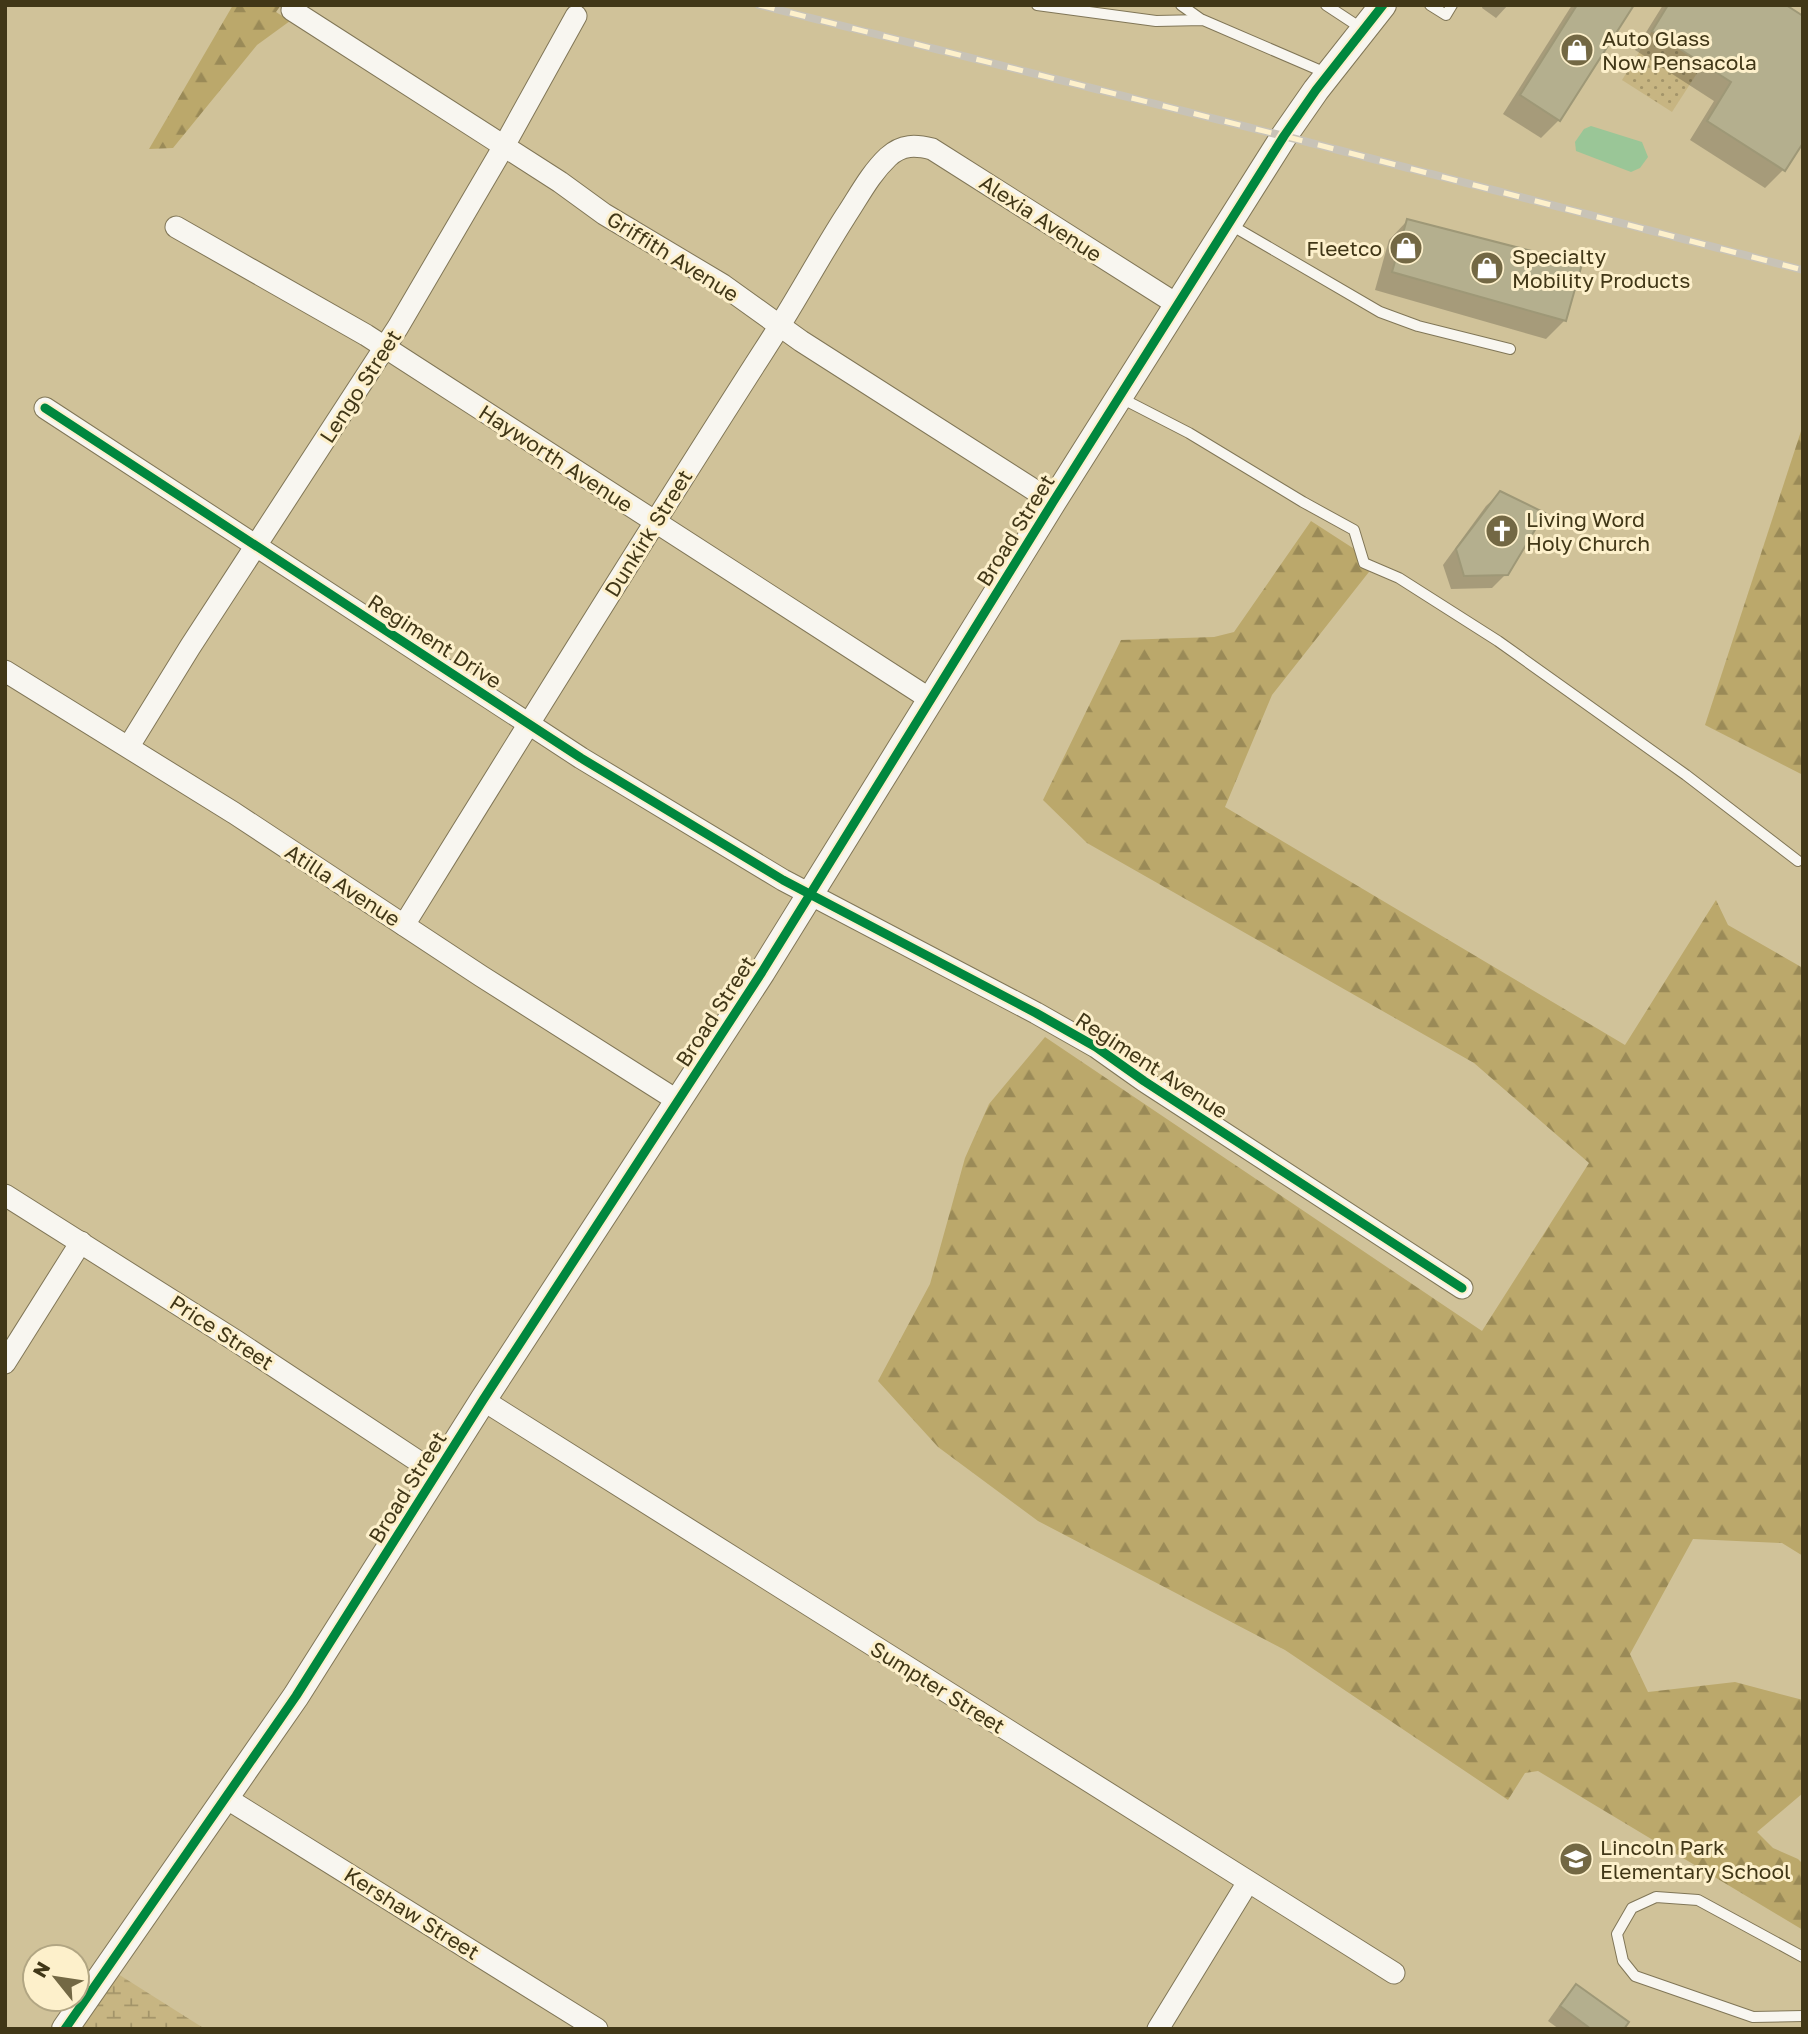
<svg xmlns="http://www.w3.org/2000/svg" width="1808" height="2034" viewBox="0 0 1808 2034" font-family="'Golos Text',sans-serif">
  <defs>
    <pattern id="grass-dots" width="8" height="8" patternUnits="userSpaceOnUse" patternTransform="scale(1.75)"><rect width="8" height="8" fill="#c7b582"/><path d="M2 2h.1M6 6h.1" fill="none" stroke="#a39469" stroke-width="1.8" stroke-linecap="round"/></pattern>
    <pattern id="forest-firs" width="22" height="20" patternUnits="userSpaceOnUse" patternTransform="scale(1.75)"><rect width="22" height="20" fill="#bba86b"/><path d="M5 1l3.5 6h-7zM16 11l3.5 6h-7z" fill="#9a8a57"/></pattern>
    <pattern id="wetland-marsh" width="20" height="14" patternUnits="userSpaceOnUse" patternTransform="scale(1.75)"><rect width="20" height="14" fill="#c7b582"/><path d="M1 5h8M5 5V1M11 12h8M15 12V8" fill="none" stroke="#a39469"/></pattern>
  </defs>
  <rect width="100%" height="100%" fill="#d0c299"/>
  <path fill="url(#grass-dots)" d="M1652,31L1703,64L1672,112L1622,80Z"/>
  <g fill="url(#forest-firs)">
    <path d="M233,5H281L276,12L290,21L257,45L173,148L149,149Z"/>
    <path d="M1803,425V775L1705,725Z"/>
    <path d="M1311,521L1376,563L1272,695L1225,807L1625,1045L1716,900L1728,925L1803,968V1556L1782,1543L1693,1539L1630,1654L1648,1692L1735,1682L1803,1700V1793L1757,1832L1773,1848L1798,1859L1803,1864V1930L1538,1771L1525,1773L1508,1800L1285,1650L1038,1521L938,1447L878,1381L930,1284L965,1158L989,1104L1045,1037L1482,1331L1589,1163L1474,1063L1087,843L1043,800L1121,640L1214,637L1234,632Z"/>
  </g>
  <path fill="url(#wetland-marsh)" d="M118,1974L205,2029H80Z"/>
  <path fill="#9ac697" d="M1591,126L1642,142L1648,157L1640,168L1631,172L1576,151L1575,142L1584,129Z"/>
  <g fill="#0003">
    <path d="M1483,5H1508L1496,18L1482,8Z"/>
    <path d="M1572,5H1633L1559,120L1541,138L1503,114Z"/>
    <path d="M1663,5H1783V170L1765,188L1690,140L1714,101L1635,50Z"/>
    <path d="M1407,221L1565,320L1546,339L1375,290L1389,240Z"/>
    <path d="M1500,493L1506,574L1492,588L1451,589L1443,565L1486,506Z"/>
    <path d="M1576,1987L1622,2029H1559L1548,2021L1563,2000Z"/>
  </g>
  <g fill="#b4af8e" stroke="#9e9877" stroke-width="2">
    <path d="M1577,5H1634L1560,121L1520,95Z"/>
    <path d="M1668,5H1786L1803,16V143L1785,171L1707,121L1731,82L1652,31Z"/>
    <path d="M1407,219L1582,264L1566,321L1392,272Z"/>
    <path d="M1500,491L1545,513L1508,575L1464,576L1456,549Z"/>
    <path d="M1576,1984L1629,2022L1624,2029H1591L1560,2006Z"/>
  </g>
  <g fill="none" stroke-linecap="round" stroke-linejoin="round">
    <defs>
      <g id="service">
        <path d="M1037,5L1156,21L1203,20L1326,73"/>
        <path d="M1181,5L1202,20"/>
        <path d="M1326,5L1364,30"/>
        <path d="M1430,5L1446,15L1452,5"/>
        <path d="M1229,224L1380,312L1418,326L1510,349"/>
        <path d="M1119,397L1189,433L1303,502L1354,530L1364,563L1399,578L1498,641L1686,775L1798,861"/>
        <path d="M1803,1957L1698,1900L1656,1897L1632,1908L1617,1934L1623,1961L1635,1976L1753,2017L1803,2016"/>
      </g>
      <g id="minor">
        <path d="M292,10L560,182L604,214L723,285L801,341L1053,502"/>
        <path d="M176,227L366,335L930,699"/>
        <path d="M45,408L581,758L783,880L1036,1013L1096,1047L1144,1081L1462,1288"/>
        <path d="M5,671L234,813L481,976L678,1101"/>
        <path d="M129,746L190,647L398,327L504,146L576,16"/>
        <path d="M404,925C523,733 641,542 763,352C792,308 817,261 845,217C859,196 870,174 888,157C902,144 916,145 932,149L1178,305"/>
        <path d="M5,1195L236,1341L436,1473"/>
        <path d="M5,1363L81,1242"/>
        <path d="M483,1400L1394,1973"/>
        <path d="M226,1798L597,2029"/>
        <path d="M1158,2029L1248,1882"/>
      </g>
      <path id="tertiary" d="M65,2029L296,1696L483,1400L762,972L1053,502L1284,136L1316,90L1383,5"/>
    </defs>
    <use href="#service" stroke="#807657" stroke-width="12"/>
    <use href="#minor" stroke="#807657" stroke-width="23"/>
    <use href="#tertiary" stroke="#807657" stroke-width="28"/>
    <use href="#service" stroke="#f8f6f0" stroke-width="10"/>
    <use href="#minor" stroke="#f8f6f0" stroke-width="21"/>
    <use href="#tertiary" stroke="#f8f6f0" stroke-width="26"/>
    <defs>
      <path id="rail" d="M759,5L1284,136L1803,270"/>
    </defs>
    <use href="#rail" stroke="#c8c3b7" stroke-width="8"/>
    <use href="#rail" stroke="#fdf0cb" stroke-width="5" stroke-dasharray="16" stroke-linecap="butt"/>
    <defs>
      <g id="cycleway">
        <path d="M45,408L581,758L783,880L1036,1013L1096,1047L1144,1081L1462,1288"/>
        <path d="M65,2029L296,1696L483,1400L762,972L1053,502L1284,136L1316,90L1383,5"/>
      </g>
    </defs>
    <use href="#cycleway" stroke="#fdf0cb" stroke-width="13"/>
    <use href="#cycleway" stroke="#00873e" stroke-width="9"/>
  </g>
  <defs>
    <symbol id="shop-disc" viewBox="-11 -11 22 22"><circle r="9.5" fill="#736844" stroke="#fdf0cb"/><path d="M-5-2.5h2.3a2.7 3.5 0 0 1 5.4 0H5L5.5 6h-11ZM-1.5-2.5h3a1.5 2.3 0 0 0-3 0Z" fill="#fff"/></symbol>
    <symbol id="church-disc" viewBox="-11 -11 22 22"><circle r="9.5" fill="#736844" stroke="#fdf0cb"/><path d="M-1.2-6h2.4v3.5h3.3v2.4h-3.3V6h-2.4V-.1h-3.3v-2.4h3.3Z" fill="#fff"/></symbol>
    <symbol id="school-disc" viewBox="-11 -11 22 22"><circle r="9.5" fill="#736844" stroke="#fdf0cb"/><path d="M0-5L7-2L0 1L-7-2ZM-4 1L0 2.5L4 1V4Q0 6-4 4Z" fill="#fff"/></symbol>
  </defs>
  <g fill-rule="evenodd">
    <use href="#shop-disc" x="1558" y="31" width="38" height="38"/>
    <use href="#shop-disc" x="1387" y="229" width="38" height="38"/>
    <use href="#shop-disc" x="1468" y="249" width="38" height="38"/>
    <use href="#church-disc" x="1483" y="512" width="38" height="38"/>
    <use href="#school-disc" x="1557" y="1840" width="38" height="38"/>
  </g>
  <g text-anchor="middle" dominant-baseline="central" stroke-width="6" stroke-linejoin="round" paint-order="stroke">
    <g font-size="21" fill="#413717" stroke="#fdf0cb" text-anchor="start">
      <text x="1602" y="38">Auto Glass<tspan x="1602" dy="24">Now Pensacola</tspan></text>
      <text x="1382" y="248" text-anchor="end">Fleetco</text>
      <text x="1512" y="256">Specialty<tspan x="1512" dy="24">Mobility Products</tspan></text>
      <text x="1526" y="519">Living Word<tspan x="1526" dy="24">Holy Church</tspan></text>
      <text x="1600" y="1847">Lincoln Park<tspan x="1600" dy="24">Elementary School</tspan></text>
    </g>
    <g font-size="21" fill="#413717" stroke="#fdf0cb">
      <text transform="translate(1041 218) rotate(33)">Alexia Avenue</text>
      <text transform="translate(673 256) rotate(32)">Griffith Avenue</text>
      <text transform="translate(360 386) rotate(-57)">Lengo Street</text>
      <text transform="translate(556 458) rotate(33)">Hayworth Avenue</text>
      <text transform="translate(1015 530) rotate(-58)">Broad Street</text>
      <text transform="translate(648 533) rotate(-58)">Dunkirk Street</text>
      <text transform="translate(435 641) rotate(33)">Regiment Drive</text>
      <text transform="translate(343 885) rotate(33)">Atilla Avenue</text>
      <text transform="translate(715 1011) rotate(-57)">Broad Street</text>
      <text transform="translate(1152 1065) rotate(33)">Regiment Avenue</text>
      <text transform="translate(222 1332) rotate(33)">Price Street</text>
      <text transform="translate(407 1487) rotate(-58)">Broad Street</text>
      <text transform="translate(938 1687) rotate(32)">Sumpter Street</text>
      <text transform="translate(412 1913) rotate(32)">Kershaw Street</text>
    </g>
  </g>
  <rect width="1808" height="2034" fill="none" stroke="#413717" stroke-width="14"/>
  <g transform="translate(56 1978) rotate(300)"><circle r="33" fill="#fdf0cb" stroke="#b2a683" stroke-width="2"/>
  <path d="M0-5L12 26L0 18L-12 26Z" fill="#736844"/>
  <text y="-10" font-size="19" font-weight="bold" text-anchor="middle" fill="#413717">N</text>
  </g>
</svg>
